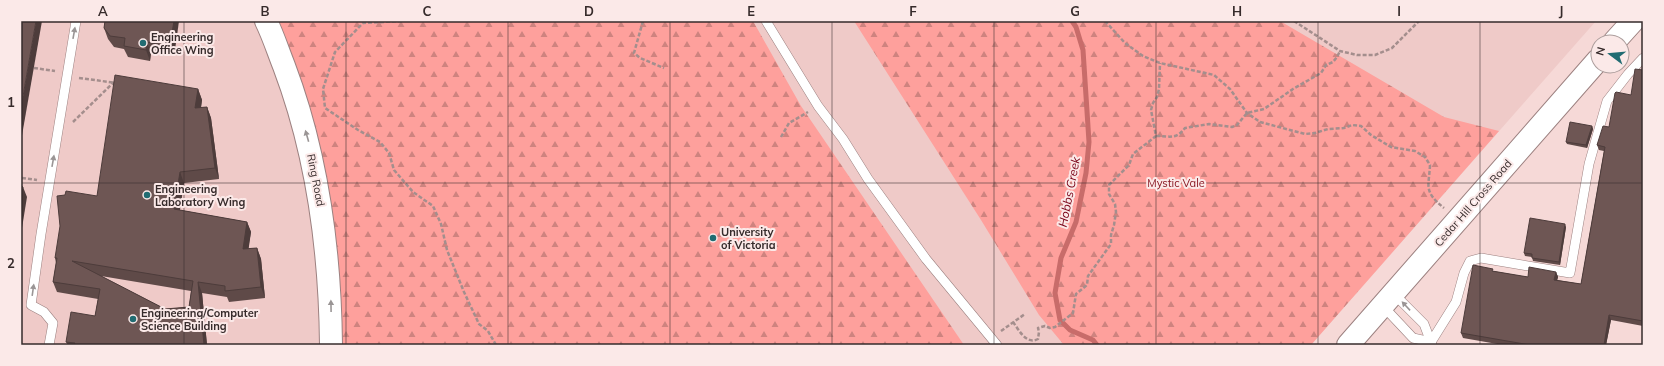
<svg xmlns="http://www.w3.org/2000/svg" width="1664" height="366" viewBox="0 0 1664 366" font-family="Mulish,sans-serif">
  <defs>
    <pattern id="forest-firs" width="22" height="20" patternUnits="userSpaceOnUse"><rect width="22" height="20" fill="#fea09c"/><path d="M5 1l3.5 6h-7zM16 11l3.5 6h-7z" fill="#ce837f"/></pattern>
  </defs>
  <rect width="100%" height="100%" fill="#f6d9d7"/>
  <path fill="#efcac8" d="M21,21H1596L1311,345H21Z"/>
  <g fill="url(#forest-firs)">
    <path d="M276,21H753L801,106L964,345H340Z"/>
    <path d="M854,21H1280L1444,117L1499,131L1311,345H1064L1039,315L981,220Z"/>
  </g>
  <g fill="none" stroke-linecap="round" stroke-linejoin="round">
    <path stroke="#c86c6a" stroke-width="5" d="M1072,21L1076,27L1083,50L1089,142L1086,173L1076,222L1061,258L1055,293L1060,320L1070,330L1093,340L1097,345"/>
    <defs>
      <g id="service">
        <path d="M766,21L818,106L843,139L868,179L926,259L997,345"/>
        <path d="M1393,293L1424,324L1432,345"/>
        <path d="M1382,305L1413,338L1431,342"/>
        <path d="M1431,342L1456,302L1464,273L1470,261L1481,258L1570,273L1589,164L1607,101L1628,74L1643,58"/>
        <path d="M49,345L53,323L44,312L31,305L41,234L76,21"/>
      </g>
      <path id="tertiary" d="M266,21C273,35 278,51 284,66C318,156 330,249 331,345"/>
      <g id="secondary">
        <path d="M1614,42L1633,21"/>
        <path d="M1348,345L1598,60"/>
      </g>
    </defs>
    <use href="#service" stroke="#9c8180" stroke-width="10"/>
    <use href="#tertiary" stroke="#9c8180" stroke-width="24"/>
    <use href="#secondary" stroke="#9c8180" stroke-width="24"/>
    <g stroke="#a48e8d" stroke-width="2.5" stroke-dasharray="4 2" stroke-linecap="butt">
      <path d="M402,21L363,23L335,52L323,89L325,108L358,130L380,142L389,153L394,170L413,192L433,206L441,224L447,250L464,292L479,324L488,331L496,345"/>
      <path d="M643,21L634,53L640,58L664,68"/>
      <path d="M1105,21L1125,43L1143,56L1160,63L1214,75L1230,89L1247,113L1260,122L1305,134L1315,133L1328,129L1344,128L1352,125L1361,126L1371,135L1391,147L1415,151L1425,157L1430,165C1429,187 1423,191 1444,208"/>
      <path d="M1294,21L1340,51L1357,55H1375L1392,48L1419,21"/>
      <path d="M34,68L55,71"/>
      <path d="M79,78L117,83"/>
      <path d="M73,122L114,82"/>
      <path d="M1156,136C1170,136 1176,140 1185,128L1209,124L1232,127L1237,125L1247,113L1264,109L1293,89L1321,73L1326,65L1333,62L1337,57L1340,51"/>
      <path d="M781,137L789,123L808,112"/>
      <path d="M22,178L37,180"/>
      <path d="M1013,322C1019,330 1026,345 1038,339L1039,332L1038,328L1045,326L1050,328L1055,327L1073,313L1076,294L1087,285L1088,276L1111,244V235L1114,225L1116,212L1115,204L1109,194V185L1129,165L1133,154L1156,136L1151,110L1153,103L1157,97L1159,89L1160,63"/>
      <path d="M1001,331L1025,314"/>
    </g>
    <use href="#service" stroke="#fff" stroke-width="9"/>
    <use href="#tertiary" stroke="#fff" stroke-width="22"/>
    <use href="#secondary" stroke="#fff" stroke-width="22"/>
  </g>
  <g fill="#5f4a48" fill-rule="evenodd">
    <path d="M105,21L175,50L166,56L151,53L150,61L128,57L124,49L114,47L108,39L104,28Z"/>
    <path d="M1643,70V326L1611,320L1606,345H1503L1463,338L1461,333L1493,271L1528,277L1556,272L1558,277L1557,280L1581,284L1604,151L1599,150L1597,145L1609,127L1631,95Z"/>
    <path d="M198,89L202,100L201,108L207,107L211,118L219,179L184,183L180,210L247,222L251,232L248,249L257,248L261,259L265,298L229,302L227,297L202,293L207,345H68L66,342L95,316L98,299L57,292L53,282L56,263L55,258L97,196ZM101,276L191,291L189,307L165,309Z"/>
    <path d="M1592,126L1593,129L1587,148L1567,144L1566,142Z"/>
    <path d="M1566,227L1560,265L1533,261L1532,257L1525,256L1524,253Z"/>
  </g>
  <g fill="#4d3c3b">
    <path d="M36,21H42L21,141V108Z"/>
    <path d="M174,21H179L175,50L166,56L162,45Z"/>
    <path d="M147,42L151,53L150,61L146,50Z"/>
    <path d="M198,89L202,100L199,119L195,108Z"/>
    <path d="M207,107L211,118L219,179L215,168Z"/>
    <path d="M1592,126L1593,129L1587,148L1586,145Z"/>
    <path d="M180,172L184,183L178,220L174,209Z"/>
    <path d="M23,187L27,197L21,234V200Z"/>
    <path d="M247,222L251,232L247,260L243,249Z"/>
    <path d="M1565,224L1566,227L1560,265L1559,262Z"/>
    <path d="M257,248L261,259L265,298L261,287Z"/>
    <path d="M1556,272L1558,277L1556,285L1554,280Z"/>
    <path d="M198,282L202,293L207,345H204Z"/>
    <path d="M1609,315L1611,320L1606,345H1604Z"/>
  </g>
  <g fill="#6e5654" stroke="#4d3c3b" fill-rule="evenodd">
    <path d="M21,21H36L21,108Z"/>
    <path d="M105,21H174L171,39L162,45L147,42L146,50L124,46L125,38L110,36L104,28Z"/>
    <path d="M1635,69L1643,70V321L1609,315L1604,345H1530L1461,333L1473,265L1493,269L1492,271L1528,277L1529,267L1556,272L1554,280L1581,284L1605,147L1597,145L1603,126L1609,127L1615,93L1616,92L1631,95Z"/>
    <path d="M115,75L198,89L195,108L207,107L215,168L180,172L174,209L247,222L243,249L257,248L261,287L225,291V286L198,282L204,345H74L75,343L66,342L71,312L95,316L100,289L53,282L57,258H55L60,226L57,196L65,195L66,191L97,196ZM72,261L193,281L189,307L165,309Z"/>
    <path d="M1570,122L1592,126L1586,145L1566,142Z"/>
    <path d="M21,186L23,187L21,200Z"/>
    <path d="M1530,218L1565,224L1559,262L1532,258V254L1524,253Z"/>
  </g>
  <defs><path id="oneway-solid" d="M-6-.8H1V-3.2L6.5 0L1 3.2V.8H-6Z"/></defs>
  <g fill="#9a9595">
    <use href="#oneway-solid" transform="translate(74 33) rotate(-80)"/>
    <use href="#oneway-solid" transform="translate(307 136) rotate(-106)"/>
    <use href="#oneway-solid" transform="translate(53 161) rotate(-80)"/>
    <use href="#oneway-solid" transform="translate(33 290) rotate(-82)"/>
    <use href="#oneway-solid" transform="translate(331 306) rotate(-91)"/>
    <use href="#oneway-solid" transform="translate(1406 306) rotate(-133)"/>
  </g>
  <path fill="none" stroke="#362b2b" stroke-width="1" stroke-opacity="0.55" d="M184,21V345M346,21V345M508,21V345M670,21V345M832,21V345M994,21V345M1156,21V345M1318,21V345M1480,21V345M21,183H1643"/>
  <g fill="#216c72" stroke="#fbe9e8" stroke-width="1.5">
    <circle cx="143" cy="43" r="4"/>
    <circle cx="147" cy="195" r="4"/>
    <circle cx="713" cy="238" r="4"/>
    <circle cx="133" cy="319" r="4"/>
  </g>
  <g text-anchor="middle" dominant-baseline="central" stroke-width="4" stroke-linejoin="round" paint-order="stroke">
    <g font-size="11" font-weight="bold" fill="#362b2b" stroke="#fbe9e8" text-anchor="start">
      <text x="151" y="37">Engineering<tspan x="151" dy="13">Office Wing</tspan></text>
      <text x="155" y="189">Engineering<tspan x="155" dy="13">Laboratory Wing</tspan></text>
      <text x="721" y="232">University<tspan x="721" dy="13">of Victoria</tspan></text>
      <text x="141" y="313">Engineering/Computer<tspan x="141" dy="13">Science Building</tspan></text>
    </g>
    <g font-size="11" fill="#362b2b" stroke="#fbe9e8">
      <text transform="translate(316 180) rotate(79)">Ring Road</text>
      <text transform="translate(1473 203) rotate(-49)">Cedar Hill Cross Road</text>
    </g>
    <g font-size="11" fill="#891823" stroke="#fbe9e8">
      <text x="1176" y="183">Mystic Vale</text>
    </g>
    <g font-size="12" font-style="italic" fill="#780015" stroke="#fbe9e8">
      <text transform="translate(1069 192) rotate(-79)">Hobbs Creek</text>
    </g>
  </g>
  <rect width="1664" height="366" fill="none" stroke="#fbe9e8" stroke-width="44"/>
  <g transform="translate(1610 54) rotate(286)"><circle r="19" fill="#fbe9e8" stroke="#ac9d9c"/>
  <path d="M0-3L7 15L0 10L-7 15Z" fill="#216c72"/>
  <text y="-6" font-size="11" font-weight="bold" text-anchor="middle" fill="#362b2b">N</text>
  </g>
  <rect x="22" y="22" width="1620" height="322" fill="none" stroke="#362b2b" stroke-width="1.5"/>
  <g font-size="13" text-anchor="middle" font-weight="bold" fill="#362b2b">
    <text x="103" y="16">A</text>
    <text x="265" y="16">B</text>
    <text x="427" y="16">C</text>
    <text x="589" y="16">D</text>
    <text x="751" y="16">E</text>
    <text x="913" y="16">F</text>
    <text x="1075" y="16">G</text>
    <text x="1237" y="16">H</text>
    <text x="1399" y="16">I</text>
    <text x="1561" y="16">J</text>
    <text x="11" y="107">1</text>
    <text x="11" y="268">2</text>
  </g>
</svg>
